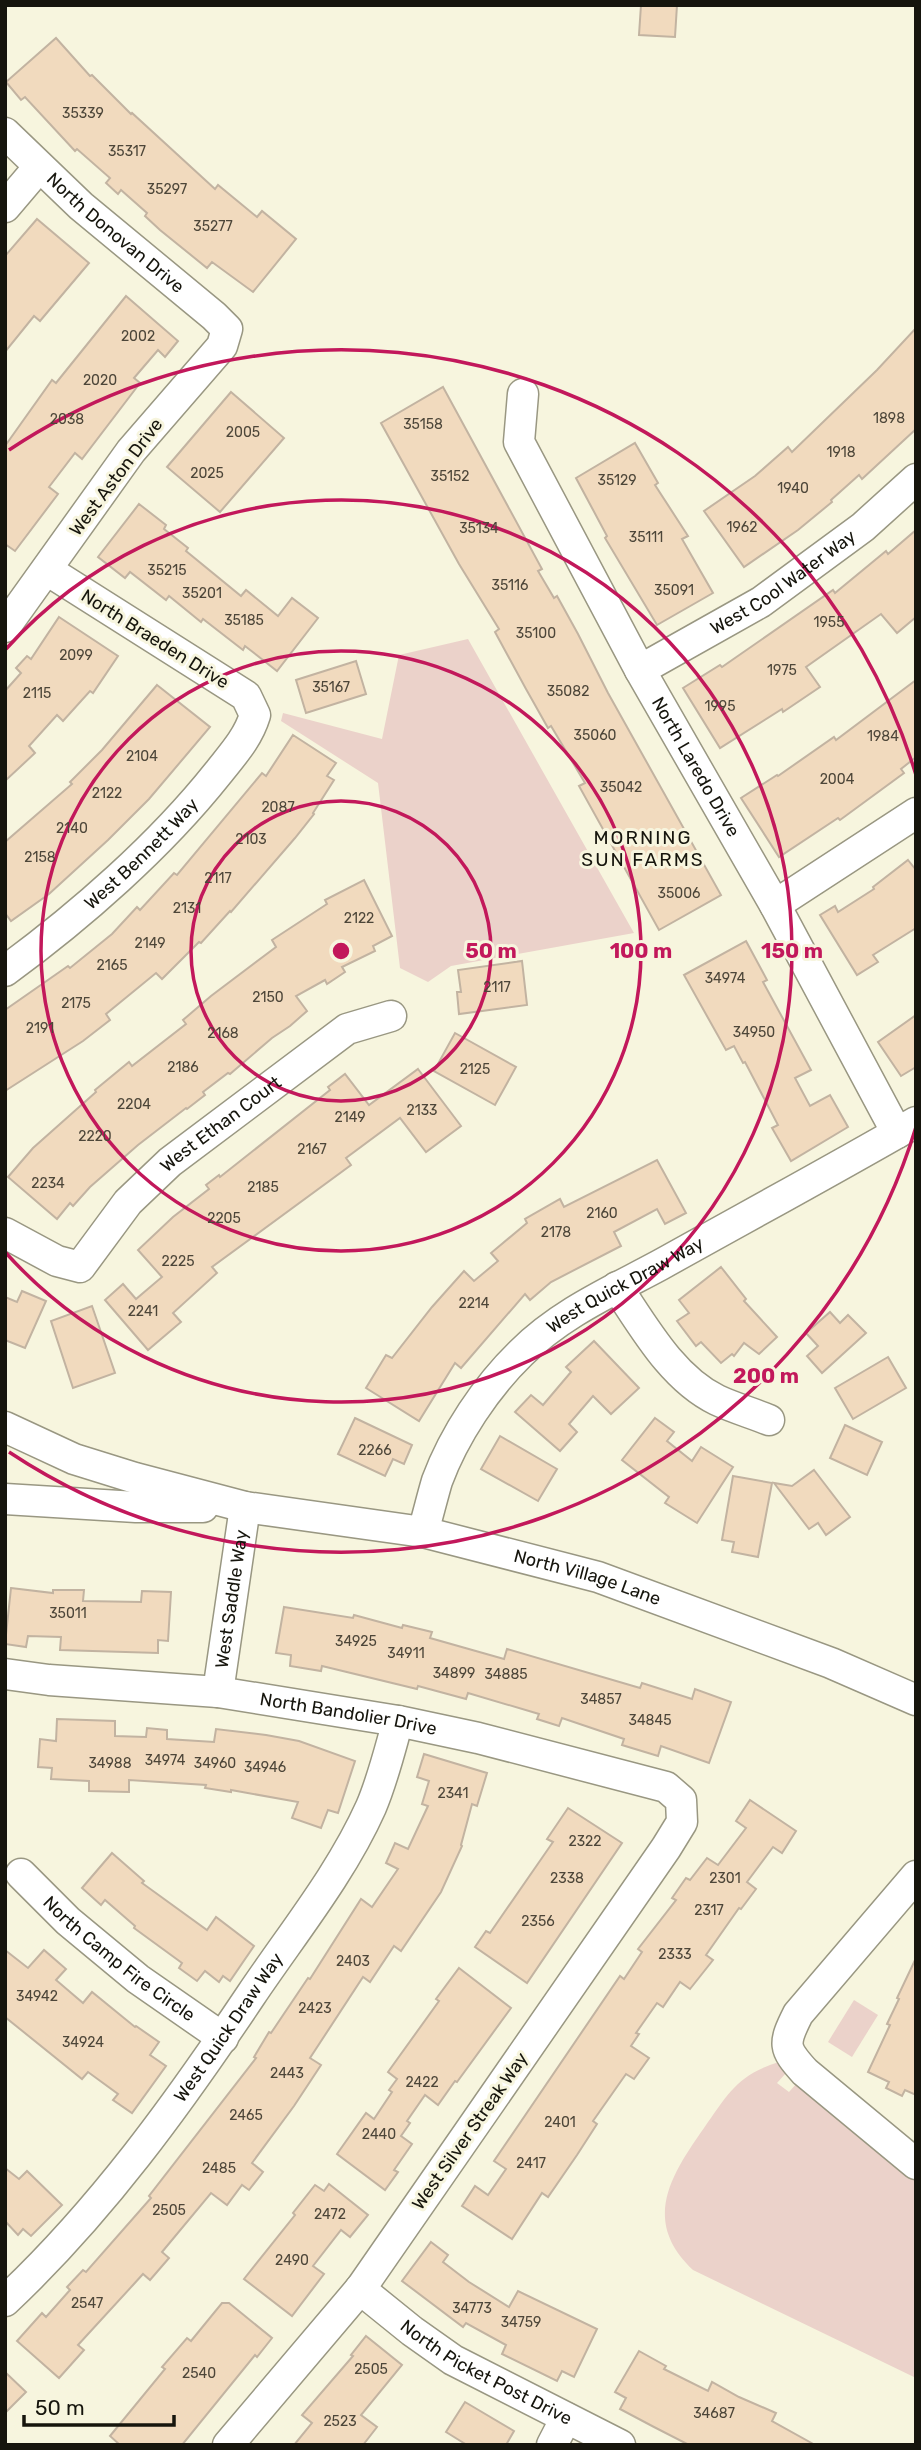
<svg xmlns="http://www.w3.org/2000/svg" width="921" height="2450" viewBox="0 0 921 2450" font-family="Rubik,sans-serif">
  <rect width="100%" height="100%" fill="#f7f5de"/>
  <g fill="#ebd2ca">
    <path d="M468,639L634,933L451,966L428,982L400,968L378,783L281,721L283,713L382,739L399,655Z"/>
    <path d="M854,2000L878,2015L852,2057L828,2042Z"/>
    <path d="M779,2062L786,2073L777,2083L789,2092L797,2083L916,2181V2378L693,2270C641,2221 671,2175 704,2128C728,2094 737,2075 779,2062Z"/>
  </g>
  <g fill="#f1dabe" stroke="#c2b3a1" stroke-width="2">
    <path d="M641,5H677L675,37L639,35Z"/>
    <path d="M56,38L90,76L92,75L131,114L132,113L215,189L218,185L257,217L262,211L296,239L253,292L212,262L207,268L160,230L145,216L147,213L121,190L118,194L106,183L110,178L77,149L75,151L25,97L21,100L6,82Z"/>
    <path d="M37,219L89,263L40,321L34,316L5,352V256Z"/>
    <path d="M126,296L178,341L165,357L158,350L134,378L140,383L82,459L75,453L49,487L58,494L15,551L5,544V446L52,380L56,383Z"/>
    <path d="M916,328V429L862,479L859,475L831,500L832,502L798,530L744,567L704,511L755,476L788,447L792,452L877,370Z"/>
    <path d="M443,387L542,569L538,571L554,598L557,596L578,634L608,693L721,895L659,930L579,786L585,783L551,726L548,728L526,689L495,632L499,629L459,564L381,423Z"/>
    <path d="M231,392L284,438L220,512L167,467Z"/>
    <path d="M635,443L658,483L655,485L688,536L682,539L713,593L657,625L605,538L607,536L576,478Z"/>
    <path d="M139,504L166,525L164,529L188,548L186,551L241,596L246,590L278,616L292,598L318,618L277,671L245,646L243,650L203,619L201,622L169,596L166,600L130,572L125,578L98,557Z"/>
    <path d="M916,530V617L897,633L881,614L806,667L820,687L783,712L782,709L720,748L683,688L720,665L722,667L833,590L835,593L886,551L888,554Z"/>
    <path d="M59,617L118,656L93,693L90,691L63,721L57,715L29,746L35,753L5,781V691L21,673L16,668L27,656L31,659Z"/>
    <path d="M356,661L366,694L306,713L296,680Z"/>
    <path d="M916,680V757L901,769L904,773L840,820L838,818L779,857L741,798L777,775L778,776L834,737L836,740Z"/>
    <path d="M157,685L210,727L149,799L108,840L49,894L11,921L5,913V842L72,784L70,782L102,750Z"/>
    <path d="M293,735L336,763L327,776L334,780L313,813L314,814L295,838L231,912L230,911L201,943L199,942L162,979L156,973L106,1014L110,1020L83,1041L5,1091V1010L68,966L70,968L112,934L137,907L140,910L174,873L177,875L262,773L266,776Z"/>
    <path d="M908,860L916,870V928L873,955L878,962L857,975L820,915L835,906L838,912L874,889L873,887Z"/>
    <path d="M364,880L392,936L373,946L375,951L342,967L345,972L327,984L325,980L296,996L307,1011L290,1026L272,1038L230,1074L228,1073L203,1092L205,1095L187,1109L186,1108L138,1145L90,1187L73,1206L70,1203L57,1219L8,1177L33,1148L96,1092L95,1090L129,1062L132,1066L186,1024L183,1020L211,996L276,947L272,940L327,904L325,900Z"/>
    <path d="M746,941L767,980L763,982L811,1070L795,1078L810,1106L830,1095L848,1127L791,1161L772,1128L778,1125L745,1062L743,1063L734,1046L726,1050L684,975Z"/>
    <path d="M522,961L527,1005L459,1014L457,992H461L458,970Z"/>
    <path d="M916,1015V1067L901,1076L878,1042Z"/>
    <path d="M455,1033L516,1067L495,1105L434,1071Z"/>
    <path d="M418,1069L461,1126L426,1152L400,1118L346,1158L351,1165L212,1267L217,1273L173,1313L181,1322L148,1350L105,1300L123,1284L136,1299L162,1277L138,1250L173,1217L209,1189L206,1185L219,1175L220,1177L330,1090L328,1087L345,1074L369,1105Z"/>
    <path d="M657,1160L686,1213L665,1224L657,1209L614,1232L621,1246L551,1282L530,1300L525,1294L461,1368L455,1363L419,1421L366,1388L386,1355L392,1358L432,1307L464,1271L474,1281L498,1261L491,1253L527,1223L525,1219L560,1199L564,1207Z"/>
    <path d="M721,1267L746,1299L744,1301L777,1337L759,1354L744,1343L734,1356L732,1354L721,1363L701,1342L696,1346L677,1321L689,1313L679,1300Z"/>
    <path d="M22,1291L46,1301L25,1348L5,1340V1297L17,1302Z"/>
    <path d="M92,1306L115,1373L73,1388L51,1321Z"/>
    <path d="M830,1312L840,1323L848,1315L866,1333L822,1373L807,1356L818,1346L806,1333Z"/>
    <path d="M594,1341L639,1388L611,1414L593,1396L569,1424L577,1432L560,1451L515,1412L531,1395L543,1405L571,1372L566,1367Z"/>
    <path d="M888,1357L906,1388L853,1419L835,1388Z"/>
    <path d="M355,1418L412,1445L404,1464L393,1459L385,1476L338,1454Z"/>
    <path d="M655,1418L674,1432L667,1441L692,1461L701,1447L733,1467L697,1523L665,1503L669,1497L622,1460Z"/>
    <path d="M845,1425L882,1442L867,1475L830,1458Z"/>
    <path d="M500,1436L557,1469L538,1501L481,1469Z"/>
    <path d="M814,1470L850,1517L826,1535L818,1523L809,1529L774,1483L792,1486Z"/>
    <path d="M733,1476L772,1483L758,1557L732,1552L734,1542L722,1540Z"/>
    <path d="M11,1588L53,1593V1590H84L83,1601L141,1602L142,1591L171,1592L168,1641L158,1640V1653L60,1650L61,1637L28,1636L26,1647L5,1644Z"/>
    <path d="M284,1607L353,1618L354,1615L402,1628L403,1625L432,1632L430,1638L504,1659L507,1649L640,1688L642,1683L692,1699L695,1689L731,1702L709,1763L661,1746L658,1756L622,1745L624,1739L562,1718L559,1726L537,1719L539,1714L468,1693L466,1699L418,1686L417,1689L322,1666L321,1671L290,1666L291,1655L276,1653Z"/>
    <path d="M57,1719L115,1721V1736L146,1737L147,1728L167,1730V1739L214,1742L216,1729L266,1735L299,1741L355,1761L338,1813L328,1810L321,1828L292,1818L298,1802L231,1790V1792L205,1788L206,1785L129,1780V1792L89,1791V1781L51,1779L52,1768L38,1767L40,1739L56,1741Z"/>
    <path d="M424,1754L487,1773L477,1806L472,1804L461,1845L462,1846L441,1892L401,1951L394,1946L370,1982L363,1977L310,2058L321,2065L294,2106L252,2163L263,2172L249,2190L242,2185L227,2205L211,2193L162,2252L169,2258L150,2280L143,2274L133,2285L78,2345L84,2350L59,2378L17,2341L42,2313L46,2317L70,2290L67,2287L83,2270L86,2272L151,2198L149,2196L256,2058L254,2057L269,2032L271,2033L308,1978L310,1979L361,1899L372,1907L398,1869L386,1863L395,1843L408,1849L428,1806L422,1804L429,1781L417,1777Z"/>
    <path d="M750,1800L796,1831L782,1853L773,1847L747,1882L756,1889L741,1909L739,1908L706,1955L713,1960L690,1989L680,1982L663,2007L657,2003L636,2033L639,2034L631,2046L649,2058L634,2079L626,2074L593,2121L597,2124L577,2155L548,2197L542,2193L512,2239L462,2206L475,2186L488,2195L506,2169L494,2161L620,1976L624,1979L642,1952L638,1949L676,1900L672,1898L686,1878L690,1880L707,1858L718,1865L746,1828L736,1821Z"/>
    <path d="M568,1808L622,1843L527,1983L475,1947L486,1931L490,1933L553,1842L547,1839Z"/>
    <path d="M112,1853L144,1881L142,1883L207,1930L216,1917L254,1946L230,1981L223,1976L219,1982L205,1971L197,1981L179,1968L182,1963L134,1928L135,1926L105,1900L101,1905L82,1888Z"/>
    <path d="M5,1950L28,1968L44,1950L66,1969L56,1980L83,2003L92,1992L135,2027L136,2026L159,2042L150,2055L166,2066L132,2113L113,2100L118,2094L88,2072L82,2079L5,2017Z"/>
    <path d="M916,1958V2095L905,2090L902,2096L886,2088L889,2082L868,2072L890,2025L887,2024L899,1999L897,1998Z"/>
    <path d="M459,1968L511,2008L457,2082L455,2081L438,2105L425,2095L407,2121L410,2123L401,2136L412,2144L394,2170L398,2172L385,2190L337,2154L366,2113L374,2119L392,2092L389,2090L397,2079L388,2072L439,2001L436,1999Z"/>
    <path d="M5,2168L19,2179L27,2171L62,2205L31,2236L23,2229L18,2235L5,2221Z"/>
    <path d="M329,2184L368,2215L350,2237L341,2230L313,2266L324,2274L292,2316L244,2279L295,2215L293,2213L315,2185L324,2191Z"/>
    <path d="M431,2242L448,2255L443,2262L469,2282L509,2307L518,2291L597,2329L574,2377L562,2371L557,2381L502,2354L506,2345L466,2323L463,2327L402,2281Z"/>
    <path d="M222,2303H229L272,2338L257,2357L255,2355L182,2445H120L110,2436L165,2369L162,2367L187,2338L191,2341Z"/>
    <path d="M366,2336L402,2365L361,2415L377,2427L363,2445H294L312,2423L302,2415L353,2356L351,2355Z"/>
    <path d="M639,2351L666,2366L664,2369L708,2391L712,2382L739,2397L776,2413L772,2421L815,2445H689L654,2427L620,2409L626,2398L615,2392Z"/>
    <path d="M5,2372L26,2392L5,2413Z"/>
    <path d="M465,2402L514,2431L506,2445H467L446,2432Z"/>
  </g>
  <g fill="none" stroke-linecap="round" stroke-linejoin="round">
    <defs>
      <g id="minor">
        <path id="s1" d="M5,133L81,206L214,316L227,329L222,346L131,451L5,627"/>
        <path d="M5,207L39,167"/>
        <path id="s2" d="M523,394L519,442L640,670L775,905L897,1133"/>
        <path id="s3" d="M640,670L761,602L863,527L916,479"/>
        <path d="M775,905L916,813"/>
        <path id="s4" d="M5,971C80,916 160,846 218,773C233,754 248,738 255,715L246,696L47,570"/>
        <path id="s5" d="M5,1233L57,1261L80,1267L128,1202L170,1162L347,1029L391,1016"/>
        <path d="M617,1287C644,1327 672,1378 717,1400C734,1408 752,1413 769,1420"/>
        <path id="s6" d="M5,1427L74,1459L135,1478L245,1507L423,1532L598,1577L831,1663L916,1700"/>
        <path d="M5,1499L136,1507H203"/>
        <path id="s7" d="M423,1532C428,1515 432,1498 437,1481C454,1435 486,1387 521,1353C561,1313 612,1291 660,1265C746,1217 831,1171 916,1122"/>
        <path id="s8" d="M5,1674L49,1680L218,1692L398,1721L478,1738L666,1787L681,1800L682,1822L666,1848L361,2288L228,2445"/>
        <path id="s9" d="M218,1692L245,1507"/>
        <path id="s10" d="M21,1874L68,1921L138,1979L223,2038"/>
        <path d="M916,1876L798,2014C783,2044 783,2048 805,2072L916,2164"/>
        <path id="s11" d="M360,2289L412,2331L453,2360L620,2445"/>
        <path id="s12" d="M5,2301C101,2211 178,2104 251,1995C292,1934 341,1874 371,1807C383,1779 390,1749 398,1721"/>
        <path d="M552,2445L566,2418"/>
      </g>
    </defs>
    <use href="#minor" stroke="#999782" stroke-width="33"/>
    <use href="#minor" stroke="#fff" stroke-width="30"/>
  </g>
  <g fill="none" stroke="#c2185b" stroke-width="3.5">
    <circle cx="341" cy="951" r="150"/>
    <circle cx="341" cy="951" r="300"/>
    <path d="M6 649A451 451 0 1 1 6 1253"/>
    <path d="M916 1127A601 601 0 0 1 9 1452M9 450A601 601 0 0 1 916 775"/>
  </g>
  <g text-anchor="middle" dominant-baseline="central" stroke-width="6" stroke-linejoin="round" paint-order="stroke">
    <g font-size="14" fill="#4d4639">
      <text x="83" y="113">35339</text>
      <text x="127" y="151">35317</text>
      <text x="167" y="189">35297</text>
      <text x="213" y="226">35277</text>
      <text x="138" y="336">2002</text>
      <text x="100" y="380">2020</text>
      <text x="889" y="418">1898</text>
      <text x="67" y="419">2038</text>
      <text x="423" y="424">35158</text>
      <text x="243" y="432">2005</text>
      <text x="841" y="452">1918</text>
      <text x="207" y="473">2025</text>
      <text x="450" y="476">35152</text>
      <text x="617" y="480">35129</text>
      <text x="793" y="488">1940</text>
      <text x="742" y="527">1962</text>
      <text x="479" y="528">35134</text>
      <text x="646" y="537">35111</text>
      <text x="167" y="570">35215</text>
      <text x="510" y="585">35116</text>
      <text x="674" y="590">35091</text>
      <text x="202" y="593">35201</text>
      <text x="244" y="620">35185</text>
      <text x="829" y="622">1955</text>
      <text x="536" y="633">35100</text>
      <text x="76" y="655">2099</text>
      <text x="782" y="670">1975</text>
      <text x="331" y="687">35167</text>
      <text x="568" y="691">35082</text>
      <text x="37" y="693">2115</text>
      <text x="720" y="706">1995</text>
      <text x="595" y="735">35060</text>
      <text x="883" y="736">1984</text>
      <text x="142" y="756">2104</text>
      <text x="837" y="779">2004</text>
      <text x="621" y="787">35042</text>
      <text x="107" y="793">2122</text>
      <text x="278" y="807">2087</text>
      <text x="72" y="828">2140</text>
      <text x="251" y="839">2103</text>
      <text x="40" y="857">2158</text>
      <text x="218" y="878">2117</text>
      <text x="679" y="893">35006</text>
      <text x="187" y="908">2131</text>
      <text x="359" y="918">2122</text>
      <text x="150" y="943">2149</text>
      <text x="112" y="965">2165</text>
      <text x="725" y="978">34974</text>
      <text x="497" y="987">2117</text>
      <text x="268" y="997">2150</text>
      <text x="76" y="1003">2175</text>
      <text x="40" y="1028">2191</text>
      <text x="754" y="1032">34950</text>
      <text x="223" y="1033">2168</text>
      <text x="183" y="1067">2186</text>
      <text x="475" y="1069">2125</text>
      <text x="134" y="1104">2204</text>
      <text x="422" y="1110">2133</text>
      <text x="350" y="1117">2149</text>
      <text x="95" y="1136">2220</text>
      <text x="312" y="1149">2167</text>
      <text x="48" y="1183">2234</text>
      <text x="263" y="1187">2185</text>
      <text x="602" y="1213">2160</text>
      <text x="224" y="1218">2205</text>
      <text x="556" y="1232">2178</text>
      <text x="178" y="1261">2225</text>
      <text x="474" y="1303">2214</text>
      <text x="143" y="1311">2241</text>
      <text x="375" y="1450">2266</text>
      <text x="68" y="1613">35011</text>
      <text x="356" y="1641">34925</text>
      <text x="406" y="1653">34911</text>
      <text x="454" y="1673">34899</text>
      <text x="506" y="1674">34885</text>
      <text x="601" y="1699">34857</text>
      <text x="650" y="1720">34845</text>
      <text x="165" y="1760">34974</text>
      <text x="110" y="1763">34988</text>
      <text x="215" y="1763">34960</text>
      <text x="265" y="1767">34946</text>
      <text x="453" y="1793">2341</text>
      <text x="585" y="1841">2322</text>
      <text x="567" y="1878">2338</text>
      <text x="725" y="1878">2301</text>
      <text x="709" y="1910">2317</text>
      <text x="538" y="1921">2356</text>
      <text x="675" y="1954">2333</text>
      <text x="353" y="1961">2403</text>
      <text x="37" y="1996">34942</text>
      <text x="315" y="2008">2423</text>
      <text x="83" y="2042">34924</text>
      <text x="287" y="2073">2443</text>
      <text x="422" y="2082">2422</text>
      <text x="246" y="2115">2465</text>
      <text x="560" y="2122">2401</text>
      <text x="379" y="2134">2440</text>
      <text x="531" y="2163">2417</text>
      <text x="219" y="2168">2485</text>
      <text x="169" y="2210">2505</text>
      <text x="330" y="2214">2472</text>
      <text x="292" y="2260">2490</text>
      <text x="87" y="2303">2547</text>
      <text x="472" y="2308">34773</text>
      <text x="521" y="2322">34759</text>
      <text x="371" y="2369">2505</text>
      <text x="199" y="2373">2540</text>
      <text x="714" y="2413">34687</text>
      <text x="340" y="2421">2523</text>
    </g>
    <g font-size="18" fill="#16150d" stroke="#f7f5de">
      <text stroke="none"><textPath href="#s1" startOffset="149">North Donovan Drive</textPath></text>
      <text transform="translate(116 477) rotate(-53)">West Aston Drive</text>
      <text stroke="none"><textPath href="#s3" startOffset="168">West Cool Water Way</textPath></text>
      <text transform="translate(155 639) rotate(32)">North Braeden Drive</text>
      <text stroke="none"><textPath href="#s2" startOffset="418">North Laredo Drive</textPath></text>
      <text stroke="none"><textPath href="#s4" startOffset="180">West Bennett Way</textPath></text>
      <text stroke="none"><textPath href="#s5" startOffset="285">West Ethan Court</textPath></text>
      <text stroke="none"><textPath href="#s7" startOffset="332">West Quick Draw Way</textPath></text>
      <text stroke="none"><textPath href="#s6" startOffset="604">North Village Lane</textPath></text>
      <text stroke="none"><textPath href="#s9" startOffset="94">West Saddle Way</textPath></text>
      <text stroke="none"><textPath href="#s8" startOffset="346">North Bandolier Drive</textPath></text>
      <text stroke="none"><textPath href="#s10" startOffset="130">North Camp Fire Circle</textPath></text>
      <text stroke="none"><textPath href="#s12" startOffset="354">West Quick Draw Way</textPath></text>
      <text transform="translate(470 2131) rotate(-55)">West Silver Streak Way</text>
      <text stroke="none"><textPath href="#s11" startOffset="152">North Picket Post Drive</textPath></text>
    </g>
    <g font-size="19" letter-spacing="2" fill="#16150d" stroke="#f7f5de">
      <text x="643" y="837">MORNING<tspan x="643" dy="22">SUN FARMS</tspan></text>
    </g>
  </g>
  <circle cx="341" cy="951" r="10" fill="#c2185b" stroke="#f7f5de" stroke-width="3.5"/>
  <g font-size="21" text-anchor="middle" font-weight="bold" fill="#c2185b" stroke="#f7f5de" stroke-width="6" stroke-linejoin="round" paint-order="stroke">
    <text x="491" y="958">50 m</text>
    <text x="641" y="958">100 m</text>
    <text x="792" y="958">150 m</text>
    <text x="766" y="1383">200 m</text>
  </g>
  <rect width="921" height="2450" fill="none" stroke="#16150d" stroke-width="14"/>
  <path d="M24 2415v10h150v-10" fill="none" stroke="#16150d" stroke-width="3.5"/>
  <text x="35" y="2415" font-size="21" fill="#16150d" stroke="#f7f5de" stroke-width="5" paint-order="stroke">50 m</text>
</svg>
